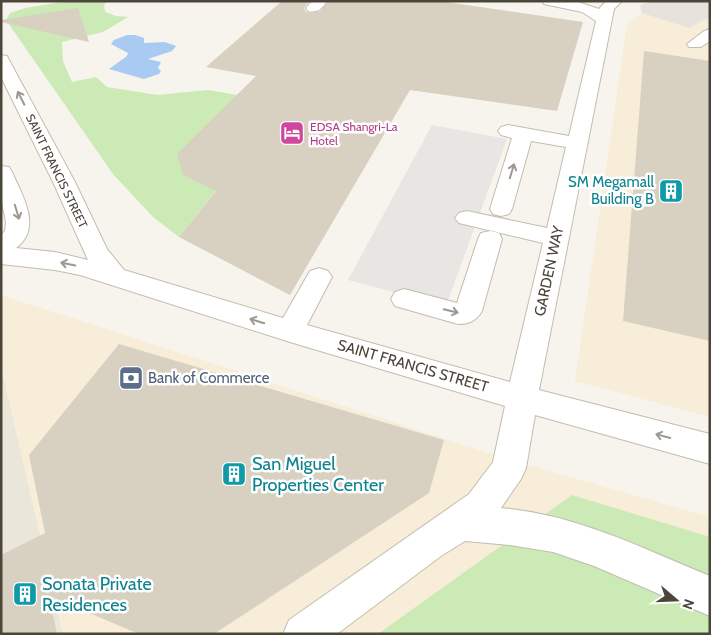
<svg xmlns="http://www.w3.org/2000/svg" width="711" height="635" viewBox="0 0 711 635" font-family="Cabin,sans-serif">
  <rect width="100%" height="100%" fill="#f6f4ec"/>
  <path fill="#eae7da" d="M1,366L63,634H1Z"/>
  <g fill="#f7edd8">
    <path d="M642,13L689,28L710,17V417L575,381L627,25Z"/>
    <path d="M1,295L498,456L710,517V634H63L1,366Z"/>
  </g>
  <path fill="#e6e3dd" d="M652,1H710V17L689,28L642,13L640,5Z"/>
  <g fill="#cbeab5">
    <path d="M68,1H107L104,5L105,12L116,16L128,17L103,32L62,42L63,61L72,82L96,77L107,87L157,95L208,90L237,95L183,175L202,184L222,183L179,237L153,217L113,174L6,20L10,13L25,8Z"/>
    <path d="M572,495L710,537V634H378Z"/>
  </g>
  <path fill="#e8e6e3" d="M432,125L507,139L446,306L348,280Z"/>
  <path fill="#a9cbf1" d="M127,35H135L144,38V43L165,42L176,46L172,51L148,59L161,62L158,68L161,71L159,74L144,79L109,69L127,56L128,53L111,44L114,40Z"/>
  <g fill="#d8d1c1">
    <path d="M282,1H309L304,8L306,12L311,13L320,11L329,1H439L583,22L557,111L410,90L290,295L179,237L216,191L183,175L177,154L256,76L206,67Z"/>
    <path d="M78,8L89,42L1,22V20Z"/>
    <path d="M644,51L710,61V341L623,321Z"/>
    <path d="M119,344L444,440L429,493L214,634H139L49,596L57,634H1V555L45,533L29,455Z"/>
  </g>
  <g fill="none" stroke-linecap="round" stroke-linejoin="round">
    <defs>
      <g id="minor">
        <path d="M312,1H327C322,9 317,13 308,11L306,8Z"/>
        <path d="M542,1H575L599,9L606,1H622L614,9L539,390L710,434V464L535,415L526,468L521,479L501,508C575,514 642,548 710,576V616L594,566L553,552L510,545L465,541L441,556L337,634H283L289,620L469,494L493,462L505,406L290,342L80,275L55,270L1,264V235L5,231L6,222L1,198V166L9,167L12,172C22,195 43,228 16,248L55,252L88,260L53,182L1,77V55L7,56L9,60L75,182L107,249L124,270L283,318L310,271L319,268L328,271L332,277L307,325L510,382L543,243L459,223L455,218L459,213L467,211L547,228L566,147L531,141L512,209L509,214L501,216L493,214L490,209L512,138L501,135L498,131L501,127L508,125L569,136L596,21L582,12L544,4Z"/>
        <path d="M710,29V41L701,47H689L687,44L704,31Z"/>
        <path d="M490,231L499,233L502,239L482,311C476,321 469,324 458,324L395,306L391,299L395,292L404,289L457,303L478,239L481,233Z"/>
      </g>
    </defs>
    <use href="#minor" stroke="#c2bdae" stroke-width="2"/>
    <use href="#minor" fill="#fff" fill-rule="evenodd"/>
  </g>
  <defs><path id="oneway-shaft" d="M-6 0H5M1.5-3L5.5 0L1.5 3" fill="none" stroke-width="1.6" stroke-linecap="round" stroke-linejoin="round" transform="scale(1.25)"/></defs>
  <g stroke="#9c9992">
    <use href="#oneway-shaft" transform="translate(21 98) rotate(-117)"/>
    <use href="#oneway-shaft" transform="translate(512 171) rotate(-73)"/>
    <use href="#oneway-shaft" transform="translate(17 212) rotate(73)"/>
    <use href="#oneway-shaft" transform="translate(68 264) rotate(-168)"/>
    <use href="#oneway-shaft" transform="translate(451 311) rotate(14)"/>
    <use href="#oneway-shaft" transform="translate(257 321) rotate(-163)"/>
    <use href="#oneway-shaft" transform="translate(663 436) rotate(-165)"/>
  </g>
  <defs>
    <symbol id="hotel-square" viewBox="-11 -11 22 22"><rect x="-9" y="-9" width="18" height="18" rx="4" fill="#d1479c" stroke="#fff"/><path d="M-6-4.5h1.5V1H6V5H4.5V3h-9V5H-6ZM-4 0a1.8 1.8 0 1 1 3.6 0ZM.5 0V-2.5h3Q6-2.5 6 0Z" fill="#fff"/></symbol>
    <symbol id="building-square" viewBox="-11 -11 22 22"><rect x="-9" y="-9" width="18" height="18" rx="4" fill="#0f9aa8" stroke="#fff"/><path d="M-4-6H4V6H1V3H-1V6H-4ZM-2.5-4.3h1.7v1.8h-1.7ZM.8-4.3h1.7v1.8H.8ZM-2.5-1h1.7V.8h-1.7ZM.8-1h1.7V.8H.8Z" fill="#fff"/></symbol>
    <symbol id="bank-square" viewBox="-11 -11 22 22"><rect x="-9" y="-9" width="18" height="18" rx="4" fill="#5c6f8a" stroke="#fff"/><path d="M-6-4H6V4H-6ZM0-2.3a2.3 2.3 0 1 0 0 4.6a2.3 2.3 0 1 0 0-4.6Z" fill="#fff"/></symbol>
  </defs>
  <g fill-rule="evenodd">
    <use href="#hotel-square" x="278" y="119" width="28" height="28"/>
    <use href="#building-square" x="657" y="177" width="28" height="28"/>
    <use href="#bank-square" x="117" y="364" width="28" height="28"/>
    <use href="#building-square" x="220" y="460" width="28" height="28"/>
    <use href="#building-square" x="11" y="580" width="28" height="28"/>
  </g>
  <g text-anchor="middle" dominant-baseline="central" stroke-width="5" stroke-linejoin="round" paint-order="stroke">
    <g font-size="12" fill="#b23c85" stroke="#fff" text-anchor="start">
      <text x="310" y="126">EDSA Shangri-La<tspan x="310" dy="14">Hotel</tspan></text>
    </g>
    <g font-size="12" fill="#4b4639" stroke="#fff">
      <text transform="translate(57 171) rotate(64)">SAINT FRANCIS STREET</text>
    </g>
    <g font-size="15" fill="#0d838f" stroke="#fff" text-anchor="end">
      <text x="654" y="182">SM Megamall<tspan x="654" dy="17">Building B</tspan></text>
    </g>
    <g font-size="15" fill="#4b4639" stroke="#fff">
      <text transform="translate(549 271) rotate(-78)">GARDEN WAY</text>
      <text transform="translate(413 366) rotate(16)">SAINT FRANCIS STREET</text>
    </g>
    <g font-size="15" fill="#4e5e75" stroke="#fff" text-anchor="start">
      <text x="148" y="378">Bank of Commerce</text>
    </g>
    <g font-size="18" fill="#0d838f" stroke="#fff" text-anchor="start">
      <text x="252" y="464">San Miguel<tspan x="252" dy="21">Properties Center</tspan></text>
      <text x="42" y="584">Sonata Private<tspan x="42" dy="21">Residences</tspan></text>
    </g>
  </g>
  <rect width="711" height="635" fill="none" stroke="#4b4639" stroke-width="5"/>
  <g transform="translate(676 600) rotate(109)" stroke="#ffffff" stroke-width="4" paint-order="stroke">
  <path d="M0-4L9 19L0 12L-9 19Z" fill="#4b4639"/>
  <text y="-8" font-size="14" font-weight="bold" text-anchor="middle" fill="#4b4639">N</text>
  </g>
</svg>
